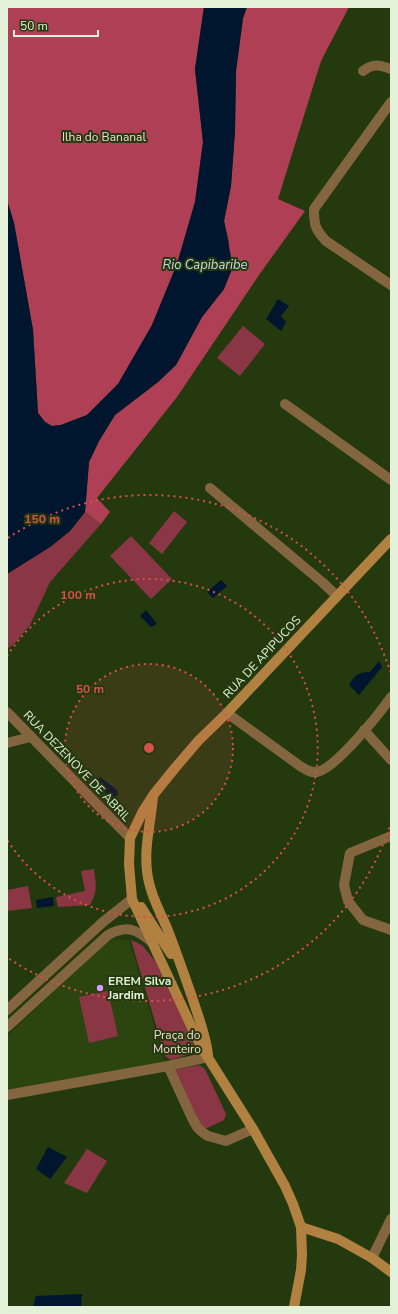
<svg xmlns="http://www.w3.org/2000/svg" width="398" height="1314" viewBox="0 0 398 1314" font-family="'Nunito Sans',sans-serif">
  <rect width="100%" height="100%" fill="#24390d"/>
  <path fill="#2b4410" d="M110,939L129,940L165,1064L9,1094L7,1082V1036Z"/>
  <g fill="#8b3645">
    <path d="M243,326L265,344L240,376L217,358Z"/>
    <path d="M174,511L187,522L162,554L149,543Z"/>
    <path d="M85,512L101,524L50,582L30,625L15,643L7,649V574L50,547L70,531Z"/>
    <path d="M131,536L172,579L151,599L110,556Z"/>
    <path d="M94,869C96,884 98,891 90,905L58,907L56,897L85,891L81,871Z"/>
    <path d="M28,886L32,908L7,911V890Z"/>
    <path d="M131,940L142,945L155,961L192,1039L194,1048L190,1054L171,1060L165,1056Z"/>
    <path d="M108,991L118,1036L89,1043L79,997Z"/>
    <path d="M199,1065L205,1069L226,1114L224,1120L203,1130L174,1070Z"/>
    <path d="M87,1149L107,1161L87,1193L64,1183Z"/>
  </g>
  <g fill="#af3f55">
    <path d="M7,7H204L195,69L203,142L195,202L177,264L152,325L118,384L87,415L61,425L52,426L45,422L38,413L33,330L14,223L7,200Z"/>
    <path d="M247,7H349L321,61L278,199L305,211L259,275L177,397L97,498L110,512L101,524L85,512L89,462L99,441L115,415L158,382L176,365L202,317L224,289L229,242L224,221L231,186L235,131L236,71L243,18Z"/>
  </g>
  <g fill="#00162f">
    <path d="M204,7H247L243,18L236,71L235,131L231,186L224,221L233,267L224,289L202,317L176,365L158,382L115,415L99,441L89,462L85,512L70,531L50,547L7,574V200L14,223L33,330L38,413L45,422L52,426L61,425L87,415L118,384L152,325L177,264L195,202L203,142L195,69Z"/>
    <path d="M278,299L289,306L281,316L286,322L281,331L266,319Z"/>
    <path d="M221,580L227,586L213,598L207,592Z"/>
    <path d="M146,610L157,624L151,627L140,616Z"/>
    <path d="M379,661L382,667L359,695L349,685C355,675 358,672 370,672Z"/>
    <path d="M100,777L117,790L118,795L113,799L97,786L96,782Z"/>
    <path d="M53,897L54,906L37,908L36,900Z"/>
    <path d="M48,1147L67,1157L50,1179L36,1169Z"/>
    <path d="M82,1294L81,1307H33L36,1296Z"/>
  </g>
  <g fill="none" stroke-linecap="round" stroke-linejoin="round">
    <g stroke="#83653f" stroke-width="10">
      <path d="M363,71C373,63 380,65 391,69"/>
      <path d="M391,102L314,209C314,225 315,229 326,241L391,285"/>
      <path d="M285,404L391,480"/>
      <path d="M210,488L322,582L337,596"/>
      <path d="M7,712L130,838"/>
      <path d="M227,713L300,766C305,769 310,773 317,772C335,769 380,713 391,697"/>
      <path d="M364,730L391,760"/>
      <path d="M7,743L30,737"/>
      <path d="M391,836L350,853L344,885L348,901L363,920L391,930"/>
      <path d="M168,1066L192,1118L197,1127L202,1132L208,1136L226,1141L253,1129"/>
      <path d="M7,1095L168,1066L208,1057"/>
    </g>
    <g stroke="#83653f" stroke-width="10">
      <path d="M7,1010L103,922L132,899"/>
      <path d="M7,1027L108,935C128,924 137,930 153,943"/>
      <path d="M372,1258L391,1219"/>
    </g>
    <g stroke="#b18142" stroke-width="10">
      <path d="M153,796C151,822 144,846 147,871C149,891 159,910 167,928C176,951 184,974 192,997C198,1016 206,1035 208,1055"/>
      <path d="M141,907L171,954"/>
      <path d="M301,1227L338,1239L372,1258L391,1272"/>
      <path d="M294,1307L301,1270L302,1255L301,1227L293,1204L285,1186L253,1129L200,1045L132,899L129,864L130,838L143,811L154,794L175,768L199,740L227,713L391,539"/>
    </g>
  </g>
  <circle cx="149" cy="748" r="84" fill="#d8504b" fill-opacity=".12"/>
  <g fill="none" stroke="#d8504b" stroke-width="2" stroke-dasharray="2 4">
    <circle cx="149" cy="748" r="84"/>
    <path d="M7 656A169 169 0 1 1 7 840"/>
    <path d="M391 822A253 253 0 0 1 8 958M8 538A253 253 0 0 1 391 674"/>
  </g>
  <circle fill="#d69bfa" stroke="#24390d" stroke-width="1.5" cx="100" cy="988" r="4"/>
  <g text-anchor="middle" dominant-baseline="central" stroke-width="4" stroke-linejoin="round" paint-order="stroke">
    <g font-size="12" fill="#f7d7da" stroke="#24390d">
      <text x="104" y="137">Ilha do Bananal</text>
      <text x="177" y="1035">Praça do<tspan x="177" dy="14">Monteiro</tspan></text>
    </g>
    <g font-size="12" fill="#e2f1d8" stroke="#24390d">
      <text transform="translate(262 657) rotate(-47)">RUA DE APIPUCOS</text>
      <text transform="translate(77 766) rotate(46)">RUA DEZENOVE DE ABRIL</text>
    </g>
    <g font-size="12" font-weight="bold" fill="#e2f1d8" stroke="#24390d" text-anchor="start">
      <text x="108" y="981">EREM Silva<tspan x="108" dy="14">Jardim</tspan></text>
    </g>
    <g font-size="13" font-style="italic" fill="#c3d5ea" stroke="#24390d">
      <text x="205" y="265">Rio Capibaribe</text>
    </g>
  </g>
  <circle cx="149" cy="748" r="6" fill="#d8504b" stroke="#24390d" stroke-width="2"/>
  <g font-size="12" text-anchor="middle" font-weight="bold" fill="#d8504b" stroke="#24390d" stroke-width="4" stroke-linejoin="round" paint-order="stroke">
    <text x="42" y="523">150 m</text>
    <text x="78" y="599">100 m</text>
    <text x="90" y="693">50 m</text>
  </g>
  <rect width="398" height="1314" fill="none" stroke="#e2f1d8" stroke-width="16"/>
  <path d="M14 30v6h84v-6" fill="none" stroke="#e2f1d8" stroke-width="2"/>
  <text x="20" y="30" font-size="12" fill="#e2f1d8" stroke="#24390d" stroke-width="3" paint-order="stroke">50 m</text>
</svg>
